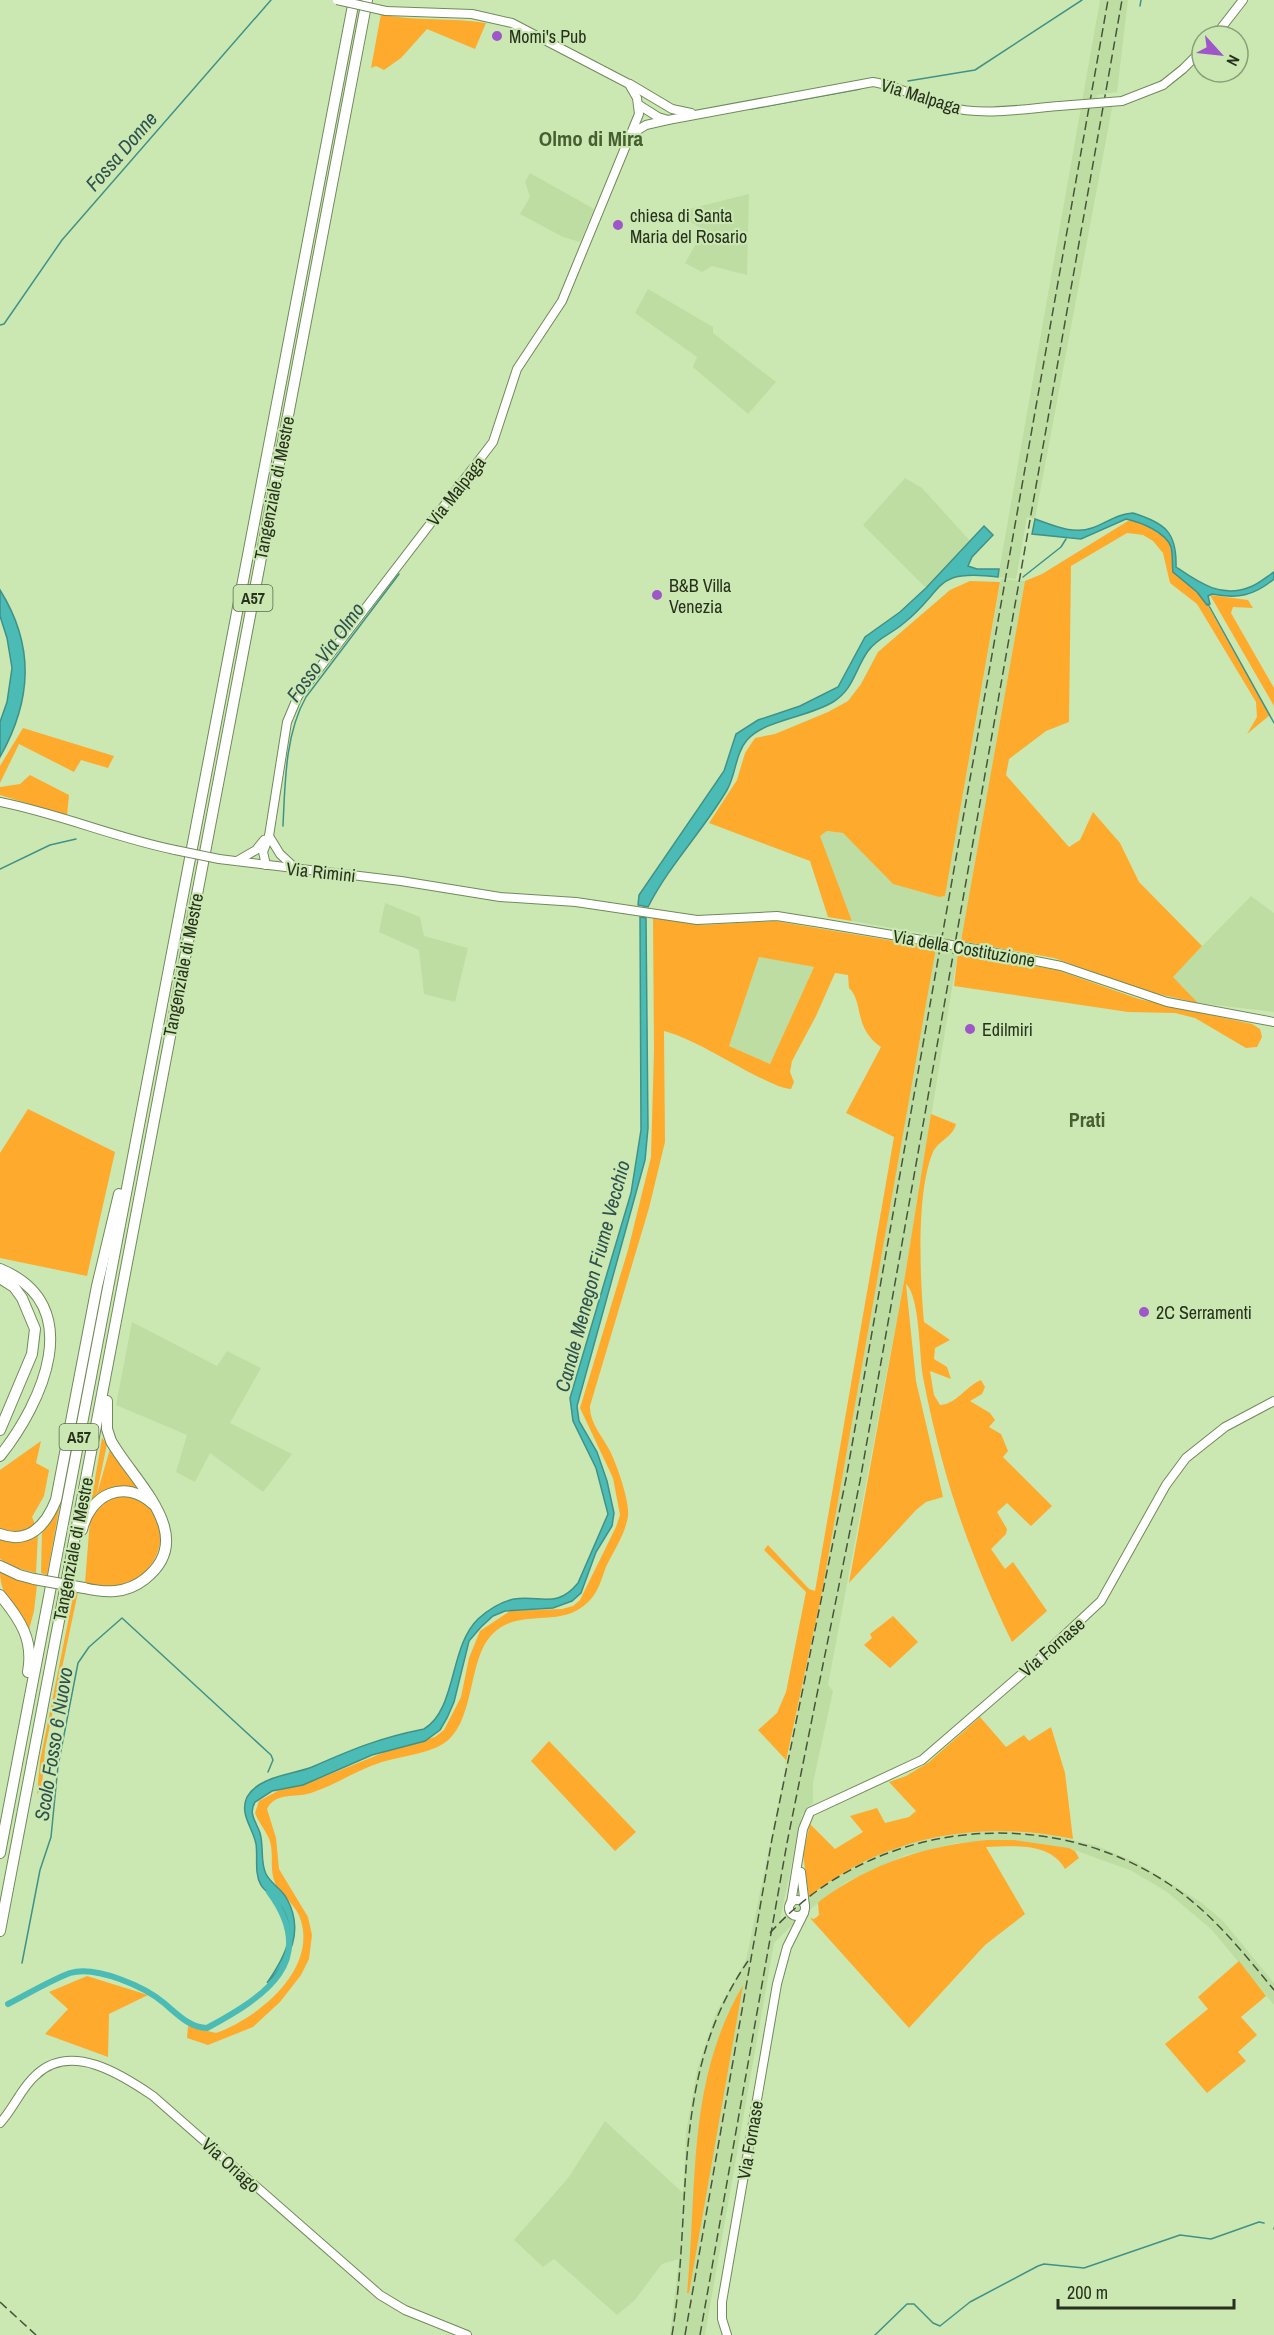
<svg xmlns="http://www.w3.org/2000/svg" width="1274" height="2335" viewBox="0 0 1274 2335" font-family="'Archivo Narrow',sans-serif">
  <rect width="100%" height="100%" fill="#cbe8b3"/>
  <g fill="#bedda2">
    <path d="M1100,0H1128L1117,92L1097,95L1095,106L1113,103L1035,519L1027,517L1016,579L998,577Z"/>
    <path d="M530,173L594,209L580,242L563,237L520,214L530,197L525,182Z"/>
    <path d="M749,194L747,275L712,266L702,272L685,263L704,230L679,215L681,211Z"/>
    <path d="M648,289L713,327V333L776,382L748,414L693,367L697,357L635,313Z"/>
    <path d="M905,478L922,488L971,542L926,588L863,525Z"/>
    <path d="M1001,579L1025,581L961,941L952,939L950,949L958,952L905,1276L828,1685L833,1691L813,1783V1803L802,1814L780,1920L843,1872L887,1851L913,1843L963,1832L996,1830L1053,1835L1097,1846L1136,1862L1202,1903L1223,1921L1274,1983V2005L1212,1930L1167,1892L1132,1871L1069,1848L1014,1840L957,1843L906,1855L846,1882L798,1919L774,1943L705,2335H670L679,2259L662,2264L634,2301L617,2315L554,2259L543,2267L514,2240L568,2178L605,2121L683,2193L686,2133L697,2070L716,2013L746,1960L821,1597L938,936L852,921L820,836L827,831L843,833L893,884L939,897L945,896Z"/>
    <path d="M1251,896L1274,913V1012L1198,1003L1172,977Z"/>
    <path d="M385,903L420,917L424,936L468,948L455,1002L424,994L419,950L379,932Z"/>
    <path d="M759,957L814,967L770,1064L729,1046Z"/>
    <path d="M132,1322L217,1366L227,1351L261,1368L230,1423L292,1454L263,1492L210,1453L195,1482L176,1472L187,1435L116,1405Z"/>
  </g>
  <g fill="#feaa2d" fill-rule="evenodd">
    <path d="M381,14C416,22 450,17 486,23L475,49L427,29L401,58L384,70L376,66L371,68Z"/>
    <path d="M1128,521H1138L1169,540L1175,572L1200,592L1270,715L1247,734L1257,717L1256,702L1197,604L1170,583L1163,553L1153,541L1143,535L1127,533L1071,566L1069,722L1046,731L1009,759L1006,775L1069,847L1080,840L1093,812L1120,843L1139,882L1202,946L1173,977L1198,1003L1145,991L1054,958L961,941L1025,581L1042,574Z"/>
    <path d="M970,581L1000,582L945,896L939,897L893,884L843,833L827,831L820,836L852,921L828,917L810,861L709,823L737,780L745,753L755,738L775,734L828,712L848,701L861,684L878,652L950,590Z"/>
    <path d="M1210,595L1248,600L1253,608L1233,607L1231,613L1274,688V706Z"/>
    <path d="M23,728L114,756L108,768L81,760L74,772L19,744L0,783V766Z"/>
    <path d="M30,775L69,795L67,816L0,795V787L20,784Z"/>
    <path d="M653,918L702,925L775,921L936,948L821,1597L783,1775L786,1760L758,1730L777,1713L786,1692L806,1592L764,1550L768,1545L809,1589L815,1591L894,1137L846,1113L881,1047C853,1028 864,1002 849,988L848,975L835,973L816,1016L792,1061L790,1072L794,1082L791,1089C781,1088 774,1084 765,1080C734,1066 695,1039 664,1031L665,1142L649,1208L590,1406C589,1422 603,1437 610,1451C617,1465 630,1502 628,1516C625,1535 614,1550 606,1567C602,1577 599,1590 591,1599C562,1633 517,1603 489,1638C466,1667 476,1733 435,1748C417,1755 399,1757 382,1762C357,1770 335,1785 311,1793C295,1798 275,1792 267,1809L276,1838L279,1869L308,1917L312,1935L309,1959L301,1975L280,2002L253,2027L208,2045L187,2038L188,2026L216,2033C258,2018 316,1971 301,1921C297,1905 282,1897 275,1883C270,1871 273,1858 271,1846C270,1835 259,1824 255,1813L259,1801L285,1787L301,1786L385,1752L435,1737L444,1730L461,1697L469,1658L480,1631L510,1611L562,1609L573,1606L580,1600L616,1527L620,1515L613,1478L580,1408L628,1250L651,1157L654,1050ZM759,957L814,967L770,1064L729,1046Z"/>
    <path d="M958,952L1057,970L1139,999L1252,1024L1260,1029L1262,1037L1257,1047L1246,1048L1195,1018L1175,1013L1128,1012L954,986Z"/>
    <path d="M28,1109L115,1152L87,1276L0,1258V1153Z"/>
    <path d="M931,1114L956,1124C953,1137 938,1141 933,1152C916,1192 920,1279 924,1322L950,1340L935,1348L934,1359L947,1367L951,1379L930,1371L934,1395L940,1405C957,1404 966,1386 981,1380L985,1387L982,1394L970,1401L990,1413L995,1420L989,1427L1001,1434L1008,1451L1003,1457L1052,1506L1031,1526L1007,1503L997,1512L1007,1529L1006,1534L991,1549L1005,1569L1013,1562L1047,1611L1012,1642C968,1551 942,1476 923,1377C919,1354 920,1297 906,1284L916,1381L943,1497L926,1502L916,1510L849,1583L905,1276Z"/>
    <path d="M102,1438L107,1444L96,1497L110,1449L141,1488L91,1502Z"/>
    <path d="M41,1441L36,1463L49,1470L44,1496L32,1517L37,1529C24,1533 13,1535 0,1529V1470Z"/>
    <path d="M115,1495C122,1496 132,1495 138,1498C174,1516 164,1568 130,1582C116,1588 99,1586 85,1583L90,1520L98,1507Z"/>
    <path d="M61,1499L47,1575L41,1573L42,1530Z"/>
    <path d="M38,1534L36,1573L17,1568L0,1559V1536Z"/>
    <path d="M0,1572L37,1585L34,1611L29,1630C19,1605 0,1600 0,1572Z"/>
    <path d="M74,1592H78L45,1749L42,1788L37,1794L40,1761Z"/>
    <path d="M893,1616L918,1642L890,1668L864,1645L872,1638L870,1634Z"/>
    <path d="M980,1717L1006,1747L1024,1735L1029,1741L1051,1727L1065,1773L1073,1839C981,1819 884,1836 809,1897L803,1854L810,1824L835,1849L863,1832L850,1816L877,1808L885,1823L909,1817L916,1811L889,1782L906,1776L929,1762Z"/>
    <path d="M549,1741L636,1832L615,1851L531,1761Z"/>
    <path d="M987,1840H1014L1069,1848L1075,1851L1079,1858L1065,1869C1050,1842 1014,1846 986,1847L1025,1914L985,1945L909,2028L810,1918L814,1919L819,1915L818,1903L821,1900C872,1863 925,1846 987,1840Z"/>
    <path d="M1239,1961L1266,1996L1241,2017L1257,2035L1238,2052L1246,2061L1207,2093L1165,2044L1208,2009L1198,1997Z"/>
    <path d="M87,1976L148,1995L109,2014L108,2057L45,2034L68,2009L49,1992Z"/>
    <path d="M743,1985L689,2293H687C698,2183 686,2083 743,1985Z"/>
  </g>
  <g fill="#4bbbb5" stroke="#409287" stroke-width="1.5">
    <path d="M1133,513C1165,523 1177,532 1176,567C1198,582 1221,599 1250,587C1259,584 1266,577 1274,572V579C1254,596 1237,599 1212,594L1208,596L1210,604L1207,605L1197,592L1173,572C1172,565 1173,555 1171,547C1166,532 1140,522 1126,519L1081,539L1032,534L1035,519C1052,525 1073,535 1092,528C1107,523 1116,514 1133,513Z"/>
    <path d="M984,526L993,535L972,557L968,566L977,569H999L998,577C932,569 947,588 904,623C893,633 877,638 868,651C855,669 854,689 833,702C809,717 764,720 747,740C735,754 736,775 727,790C703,831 669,865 648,907L638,905L639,895L724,771L736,734L758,720L800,706L838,687L865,637L900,612L926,588Z"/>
    <path d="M0,590C35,646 32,700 0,757V722L7,702L12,668L7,638L0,616Z"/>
    <path d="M640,917L646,918L648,1128L645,1160L577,1406L579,1421L597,1452L607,1481L614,1513L612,1526L596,1552L581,1593L572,1601L553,1608L505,1611L493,1616L481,1627L469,1641L454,1702L447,1718L440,1730L425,1741L372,1755L303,1785L272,1791L255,1802C248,1814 256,1821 260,1833C264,1846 260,1862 266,1874C271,1884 282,1889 287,1899C304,1930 291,1960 267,1983C285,1957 301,1929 277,1901C272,1895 264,1891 261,1885C254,1873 258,1857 256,1844C253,1828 239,1814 247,1797C259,1776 292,1775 312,1767C353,1749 379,1738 424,1729C457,1709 449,1647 478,1619C488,1610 500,1602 514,1599C541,1595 557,1609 578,1583L608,1514L596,1468L573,1421L570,1398L631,1193L641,1130Z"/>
  </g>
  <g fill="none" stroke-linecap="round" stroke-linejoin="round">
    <g stroke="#409287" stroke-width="1.5">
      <path d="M1140,6L1141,0"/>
      <path d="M908,81L975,70L1082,0"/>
      <path d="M751,109L860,89"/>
      <path d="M0,325L4,324L62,240L271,0"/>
      <path d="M1023,577L1061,547L1066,539"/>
      <path d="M1208,604L1274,723"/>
      <path d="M283,826C285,784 285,734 306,697L399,574"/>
      <path d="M0,869L50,845L76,839"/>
      <path d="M22,1963L40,1870L51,1837L58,1766L78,1663L89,1647L122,1618L271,1755L273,1760L268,1772"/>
      <path d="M1274,2228V2229"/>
      <path d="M875,2335L907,2304H914L933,2323L940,2326L970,2302L1038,2266L1044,2264L1084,2268L1180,2235L1211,2239L1259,2222L1264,2223"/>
    </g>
    <path stroke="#4bbbb5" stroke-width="6" d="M8,2004C28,1994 49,1981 70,1973C96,1965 145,1987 164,2003C177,2014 190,2028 207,2028C266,1996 320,1961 269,1892"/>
    <defs>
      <g id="secondary">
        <path d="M1215,36L1243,0"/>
        <path d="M630,84L672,109L691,113"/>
        <path d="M1163,85L1183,69L1202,50"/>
        <path d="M639,105L658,117L668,120"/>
        <path d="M633,133L646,125L668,120L873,82C899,86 922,100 948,107C983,116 1023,109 1059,106"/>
        <path d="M0,802C60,814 116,838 175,850"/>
        <path d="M269,836L280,854L296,869"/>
        <path d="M219,859L401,881L500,897L576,902L697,920L777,916L821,923"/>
        <path d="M237,861L256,850L264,840"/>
        <path d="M266,865L263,852L269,836L287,722L298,696L493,442L517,369L562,301L639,114L637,98L629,84L512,23L472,14L386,11"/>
        <path d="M981,950L1061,966L1167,1002L1274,1022"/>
        <path d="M801,1872L805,1906"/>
        <circle cx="797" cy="1908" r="8"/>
        <path d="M791,1903L803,1829L810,1812L922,1760L1039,1659L1101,1601L1166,1485L1186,1458L1225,1427L1274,1401"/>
        <path d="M0,2123C14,2108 21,2088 36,2075C71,2042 121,2074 153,2096L380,2295L405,2310L467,2335"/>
        <path d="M727,2335L722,2319V2302L777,1984L787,1947L804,1913"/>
      </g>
      <g id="highway">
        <path d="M0,1269C88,1305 42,1403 0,1456"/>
        <path d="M0,1278L14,1287L22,1298L35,1329L32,1354L0,1430"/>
        <path d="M82,1530C90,1494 125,1478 153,1504"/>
        <path d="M0,1534C29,1545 46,1525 56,1500L97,1286L119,1194"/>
        <path d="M0,1566L19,1575L34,1579"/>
        <path d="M84,1588C105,1593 126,1594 145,1579C200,1536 133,1481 111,1441L107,1429V1401"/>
        <path d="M0,1595C20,1619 34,1640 28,1672"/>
        <path d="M0,1853L354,0"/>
        <path d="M0,1931L367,0"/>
      </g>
    </defs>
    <use href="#secondary" stroke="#708a59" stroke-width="10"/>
    <use href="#highway" stroke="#708a59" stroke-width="12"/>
    <use href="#secondary" stroke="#fff" stroke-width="8"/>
    <use href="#highway" stroke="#fff" stroke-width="10"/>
    <g stroke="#47553b" stroke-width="1.5" stroke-dasharray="9 4.5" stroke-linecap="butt">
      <path d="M770,1933C871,1821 1044,1801 1169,1884C1211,1912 1242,1951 1274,1990"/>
      <path d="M0,2302L36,2335"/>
      <path d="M672,2335C694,2204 668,2077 748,1961"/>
      <path d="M685,2335L772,1839L846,1479L1108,0"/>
      <path d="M700,2335L787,1843L860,1481L1122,0"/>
    </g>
    <defs>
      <g id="secondary-bridge">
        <path d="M337,0L386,11"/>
        <path d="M1059,106L1122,101L1163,85"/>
        <path d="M175,850L219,859"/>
        <path d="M821,923L981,950"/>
      </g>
      <path id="highway-bridge" d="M34,1579L84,1588"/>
    </defs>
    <use href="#secondary-bridge" stroke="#708a59" stroke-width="10" stroke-linecap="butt"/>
    <use href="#highway-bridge" stroke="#708a59" stroke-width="12" stroke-linecap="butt"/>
    <use href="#secondary-bridge" stroke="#fff" stroke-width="8"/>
    <use href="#highway-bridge" stroke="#fff" stroke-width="10"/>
  </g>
  <g fill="#9e56c9" stroke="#cbe8b3" stroke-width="2">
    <circle cx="497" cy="36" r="6"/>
    <circle cx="618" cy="225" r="6"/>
    <circle cx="657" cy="595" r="6"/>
    <circle cx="970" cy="1029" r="6"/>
    <circle cx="1144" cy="1312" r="6"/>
  </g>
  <g text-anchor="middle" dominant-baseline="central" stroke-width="4.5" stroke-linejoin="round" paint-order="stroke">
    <g fill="#cbe8b3" stroke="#58684a" stroke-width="1.5">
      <rect x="233.5" y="585" width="39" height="26" rx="4.5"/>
      <rect x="59.5" y="1424" width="39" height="26" rx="4.5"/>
    </g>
    <g font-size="16" font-weight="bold" fill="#27311d">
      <text x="253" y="598">A57</text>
      <text x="79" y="1437">A57</text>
    </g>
    <g font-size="18" fill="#27311d" stroke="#cbe8b3" text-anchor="start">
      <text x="509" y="36">Momi's Pub</text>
      <text x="630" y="215">chiesa di Santa<tspan x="630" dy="21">Maria del Rosario</tspan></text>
      <text x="669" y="585">B&amp;B Villa<tspan x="669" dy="21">Venezia</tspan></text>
      <text x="982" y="1029">Edilmiri</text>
      <text x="1156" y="1312">2C Serramenti</text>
    </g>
    <g font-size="18" fill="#27311d" stroke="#cbe8b3">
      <text transform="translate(921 96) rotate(17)">Via Malpaga</text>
      <text transform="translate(274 488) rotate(-79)">Tangenziale di Mestre</text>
      <text transform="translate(456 491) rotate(-52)">Via Malpaga</text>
      <text transform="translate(321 872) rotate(6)">Via Rimini</text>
      <text transform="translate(964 948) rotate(10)">Via della Costituzione</text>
      <text transform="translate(183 965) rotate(-79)">Tangenziale di Mestre</text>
      <text transform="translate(73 1549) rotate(-79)">Tangenziale di Mestre</text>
      <text transform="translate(1052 1647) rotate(-41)">Via Fornase</text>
      <text transform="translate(750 2140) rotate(-80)">Via Fornase</text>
      <text transform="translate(231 2165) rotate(42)">Via Oriago</text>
    </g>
    <g font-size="20" font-style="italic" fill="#2e504e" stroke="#cbe8b3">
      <text transform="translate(121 151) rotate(-49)">Fossa Donne</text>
      <text transform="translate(325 652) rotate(-54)">Fosso Via Olmo</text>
      <text transform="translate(592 1276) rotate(-75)">Canale Menegon Fiume Vecchio</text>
      <text transform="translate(53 1744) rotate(-81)">Scolo Fosso 6 Nuovo</text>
    </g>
    <g font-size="20" font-weight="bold" fill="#475f30" stroke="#cbe8b3">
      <text x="1087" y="1119">Prati</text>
    </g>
    <g font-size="21" font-weight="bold" fill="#475f30" stroke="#cbe8b3">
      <text x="591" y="138">Olmo di Mira</text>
    </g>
  </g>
  <g transform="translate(1220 54) rotate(117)"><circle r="28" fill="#cbe8b3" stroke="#899f77" stroke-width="1.5"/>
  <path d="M0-4.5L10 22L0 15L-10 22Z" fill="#9e56c9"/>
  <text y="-9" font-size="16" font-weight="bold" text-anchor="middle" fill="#27311d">N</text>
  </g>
  <path d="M1058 2299v9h176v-9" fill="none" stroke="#27311d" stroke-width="3"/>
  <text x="1067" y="2299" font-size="18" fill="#27311d" stroke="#cbe8b3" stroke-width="4.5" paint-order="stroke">200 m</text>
</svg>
